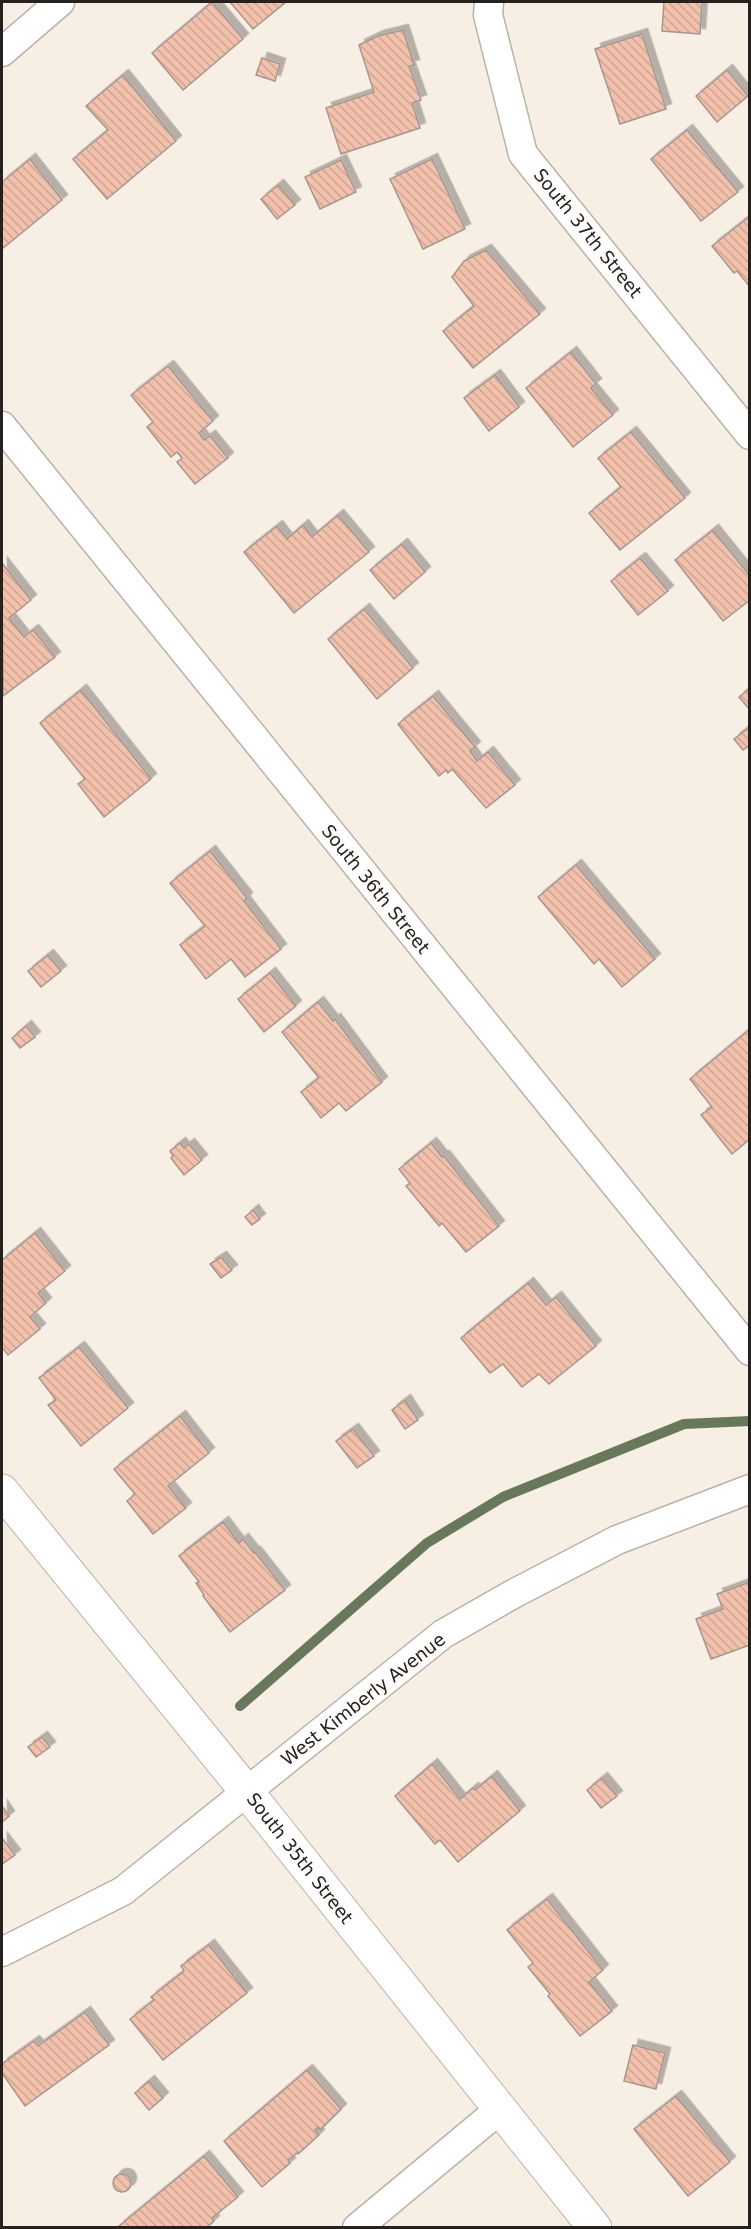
<svg xmlns="http://www.w3.org/2000/svg" width="751" height="2229" viewBox="0 0 751 2229" font-family="'DejaVu Sans',sans-serif">
  <defs>
    <pattern id="building-back-hatch" width="6" height="6" patternUnits="userSpaceOnUse" patternTransform="scale(1.5)"><rect width="6" height="6" fill="#f2c0ab"/><path d="M-1 5l2 2M0 0l6 6M5-1l2 2" fill="none" stroke="#cfa593"/></pattern>
    <filter id="shadow"><feDropShadow dx="5.5" dy="-5.5" stdDeviation="0" flood-color="#0004"/></filter>
  </defs>
  <rect width="100%" height="100%" fill="#f7eee4"/>
  <g fill="none" stroke-linecap="round" stroke-linejoin="round">
    <path stroke="#68785a" stroke-width="10" d="M240,1706L427,1543L503,1497L684,1424L750,1421"/>
  </g>
  <g fill="url(#building-back-hatch)" stroke="#a49792" stroke-width="1.5" filter="url(#shadow)">
    <path d="M212,2L243,39L183,90L152,53Z"/>
    <path d="M230,2H286L253,29Z"/>
    <path d="M664,2H702L700,34L662,31Z"/>
    <path d="M403,30L414,65L409,66L421,100L412,103L420,128L341,154L326,108L374,92L359,45L378,36Z"/>
    <path d="M642,34L666,109L620,124L595,49Z"/>
    <path d="M262,58L280,64L275,81L256,75Z"/>
    <path d="M727,70L748,96L717,122L696,96Z"/>
    <path d="M123,75L176,141L107,199L73,159L108,130L86,106Z"/>
    <path d="M687,130L738,192L701,221L651,159Z"/>
    <path d="M30,159L62,200L2,249V182Z"/>
    <path d="M432,159L465,229L423,249L390,179Z"/>
    <path d="M341,160L356,192L320,209L305,177Z"/>
    <path d="M278,185L295,205L277,219L261,199Z"/>
    <path d="M750,216V287L737,271L734,273L712,246Z"/>
    <path d="M486,250L540,314L473,368L443,331L474,306L452,277L464,261Z"/>
    <path d="M571,352L596,384L591,388L613,415L573,447L526,388Z"/>
    <path d="M168,366L213,421L199,433L204,440L210,436L228,458L195,484L177,462L182,458L177,452L171,457L147,427L153,422L131,395Z"/>
    <path d="M495,375L519,407L489,431L464,398Z"/>
    <path d="M631,432L685,498L620,550L589,513L621,487L598,458Z"/>
    <path d="M338,515L369,552L294,613L244,552L277,526L287,539L303,525L312,537Z"/>
    <path d="M713,530L750,576V600L723,621L675,560Z"/>
    <path d="M402,544L425,572L394,599L370,570Z"/>
    <path d="M640,558L668,591L638,615L611,581Z"/>
    <path d="M2,563L31,600L9,618L24,637L33,630L55,657L3,696Z"/>
    <path d="M364,609L413,668L377,699L328,639Z"/>
    <path d="M750,688V710L739,697Z"/>
    <path d="M81,690L151,779L104,817L78,784L85,779L40,723Z"/>
    <path d="M433,696L475,747L470,751L477,761L488,752L515,785L486,808L452,769L448,773L446,770L439,776L398,724Z"/>
    <path d="M747,729L750,732V745L743,750L734,739Z"/>
    <path d="M210,851L247,898L244,901L281,949L245,977L231,959L206,979L180,945L205,926L170,883Z"/>
    <path d="M576,865L655,959L622,987L599,959L594,964L538,897Z"/>
    <path d="M48,955L61,971L41,987L28,971Z"/>
    <path d="M270,973L296,1006L264,1032L238,999Z"/>
    <path d="M318,1002L333,1021L335,1019L382,1082L346,1111L339,1103L321,1118L301,1092L319,1078L282,1032Z"/>
    <path d="M26,1026L35,1037L20,1048L12,1038Z"/>
    <path d="M750,1029V1139L732,1154L701,1115L712,1107L690,1079Z"/>
    <path d="M180,1143L184,1148L189,1144L202,1160L184,1175L171,1158L173,1156L170,1151Z"/>
    <path d="M431,1143L442,1157L444,1156L499,1226L466,1252L442,1223L439,1226L406,1186L410,1183L399,1169Z"/>
    <path d="M253,1210L260,1219L252,1225L245,1217Z"/>
    <path d="M35,1233L65,1271L38,1293L46,1303L30,1317L40,1329L8,1355L2,1347V1260Z"/>
    <path d="M221,1257L232,1270L221,1278L210,1264Z"/>
    <path d="M528,1283L546,1305L556,1297L596,1346L549,1384L539,1374L522,1387L503,1364L490,1373L461,1338Z"/>
    <path d="M79,1347L128,1408L81,1446L48,1405L56,1400L39,1378Z"/>
    <path d="M405,1400L418,1420L405,1429L392,1410Z"/>
    <path d="M180,1416L209,1453L168,1486L186,1508L153,1534L127,1501L135,1494L114,1469Z"/>
    <path d="M353,1429L374,1456L357,1468L336,1441Z"/>
    <path d="M223,1522L239,1543L243,1539L254,1553L255,1552L285,1590L230,1632L203,1596L204,1595L196,1583L199,1582L179,1556Z"/>
    <path d="M750,1582V1645L711,1659L696,1619L723,1609L717,1594Z"/>
    <path d="M42,1737L50,1747L36,1757L28,1747Z"/>
    <path d="M432,1764L460,1799L473,1788L475,1790L492,1776L520,1811L458,1862L440,1840L435,1844L395,1796Z"/>
    <path d="M602,1778L617,1796L601,1808L587,1790Z"/>
    <path d="M2,1806L9,1816L2,1822Z"/>
    <path d="M2,1838L15,1855L2,1864Z"/>
    <path d="M547,1899L603,1970L589,1982L612,2011L580,2036L548,1996L550,1994L528,1967L533,1963L507,1930Z"/>
    <path d="M209,1945L247,1993L163,2060L130,2019L154,2000L151,1997L184,1971L181,1966Z"/>
    <path d="M85,2012L109,2045L25,2106L2,2073V2064L34,2041L38,2046Z"/>
    <path d="M633,2045L665,2053L656,2089L624,2081Z"/>
    <path d="M307,2070L341,2109L320,2130L318,2127L315,2130L319,2135L298,2154L297,2153L288,2160L290,2163L262,2187L224,2141Z"/>
    <path d="M149,2081L163,2098L149,2110L135,2093Z"/>
    <path d="M676,2096L730,2162L688,2196L634,2129Z"/>
    <path d="M204,2156L238,2197L212,2218L214,2221L206,2228H121L119,2226Z"/>
    <circle cx="122" cy="2183" r="9"/>
  </g>
  <g fill="none" stroke-linecap="round" stroke-linejoin="round">
    <defs>
      <g id="minor">
        <path d="M489,2L488,15L523,154L750,435"/>
        <path d="M2,52L60,2"/>
        <path d="M2,426L750,1351"/>
        <path d="M2,1952L123,1891L443,1634L515,1593L617,1540L750,1489"/>
        <path d="M357,2228L499,2110"/>
      </g>
      <path id="tertiary" d="M2,1491L247,1792L595,2228"/>
    </defs>
    <use href="#minor" stroke="#bab2a7" stroke-width="31"/>
    <use href="#tertiary" stroke="#bab2a7" stroke-width="35"/>
    <use href="#minor" stroke="#fff" stroke-width="28"/>
    <use href="#tertiary" stroke="#fff" stroke-width="33"/>
  </g>
  <g text-anchor="middle" dominant-baseline="central" stroke-width="6" stroke-linejoin="round" paint-order="stroke">
    <g font-size="18" fill="#25211e" stroke="#fffdfb">
      <text transform="translate(588 233) rotate(51)">South 37th Street</text>
      <text transform="translate(376 889) rotate(51)">South 36th Street</text>
      <text transform="translate(363 1699) rotate(-38)">West Kimberly Avenue</text>
      <text transform="translate(300 1858) rotate(52)">South 35th Street</text>
    </g>
  </g>
  <rect width="751" height="2229" fill="none" stroke="#25211e" stroke-width="6"/>
</svg>
